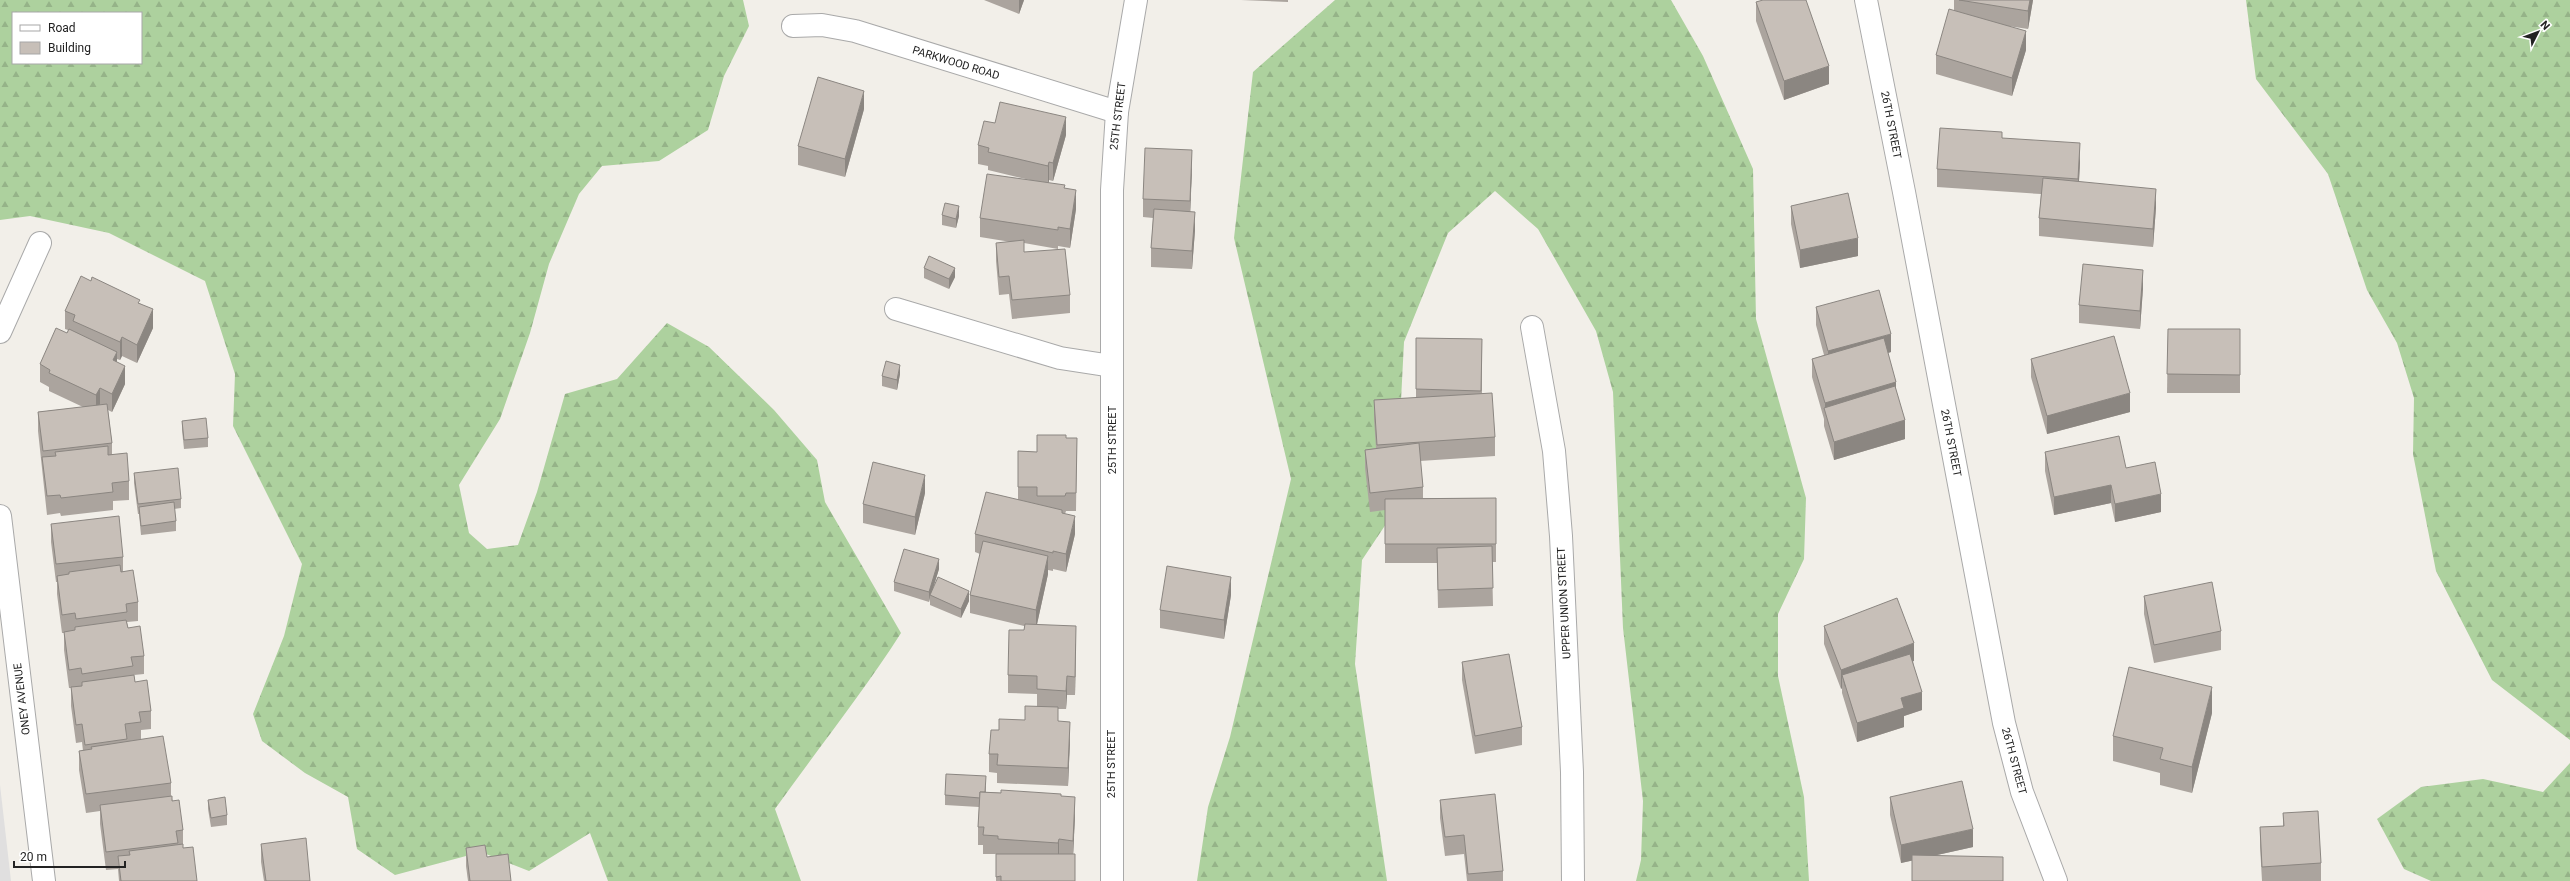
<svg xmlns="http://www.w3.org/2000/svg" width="2570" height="881" viewBox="0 0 2570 881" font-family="Roboto,sans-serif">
  <defs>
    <pattern id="forest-firs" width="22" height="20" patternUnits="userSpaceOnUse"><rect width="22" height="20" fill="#add19e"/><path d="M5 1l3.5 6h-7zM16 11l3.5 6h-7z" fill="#95b388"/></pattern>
  </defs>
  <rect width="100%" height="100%" fill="#f2efe9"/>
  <path fill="#e0dfdf" d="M0,785L11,881H0Z"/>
  <g fill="url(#forest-firs)" fill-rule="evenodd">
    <path d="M0,0H743L749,26L724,76L708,130L659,161L602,166L579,194L549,264L530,333L500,419L459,485L469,533L487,549L518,545L537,492L565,394L617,379L667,323L709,347L774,410L817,460L825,502L901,633C862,694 817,750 775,809L801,881H608L590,833L529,871L481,852L395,875L357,849L348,797L305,773L262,741L253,714L284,636L302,564L233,426L235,374L205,281L109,233L30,216L0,220ZM13,13H141V63H13Z"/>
    <path d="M1335,0H1671L1703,56L1753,169L1756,319L1806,498L1804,559L1778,614V676L1804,797L1809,881H1636L1641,860L1643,801L1623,628L1613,392L1596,331L1538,229L1495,191L1448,233L1404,342L1398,459L1388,521L1362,560L1355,664L1387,881H1197L1208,807L1230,737L1291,479L1234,238L1253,72Z"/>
    <path d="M2246,0H2570V740L2492,680L2436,571L2413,454L2414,398L2397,343L2367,290L2328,174L2256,79Z"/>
    <path d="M2570,763V881H2431L2404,869L2377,819L2421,787L2483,779L2543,792Z"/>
  </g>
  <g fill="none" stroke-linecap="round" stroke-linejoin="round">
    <defs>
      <g id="minor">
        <path d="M1866,0L1904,192L2004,723L2022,792L2056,881"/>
        <path d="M793,26L822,25L855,31L1117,112"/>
        <path d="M896,309L1060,358L1112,366"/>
        <path d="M1532,327L1554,451L1561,536L1572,772L1573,881"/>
        <path d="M0,332L40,243"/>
        <path d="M0,516L44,881"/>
        <path d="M1112,881V190L1117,112L1136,0"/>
      </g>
    </defs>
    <use href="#minor" stroke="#a9a9a9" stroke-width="24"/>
    <use href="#minor" stroke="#fff" stroke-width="22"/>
  </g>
  <g fill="#aba49e">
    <path d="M984,0H1024L1019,14Z"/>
    <path d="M1241,0H1288V2Z"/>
    <path d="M1954,0H2033L2028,29L2008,26L2026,50L2012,96L1936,74V55L1954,10Z"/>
    <path d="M1756,2L1829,84L1784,100L1756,21Z"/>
    <path d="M864,109L845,177L798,165V146Z"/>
    <path d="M1066,135L1053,181L1049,180V183L1065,189L1076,209L1070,248L1058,246V249L1024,243V252L1070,295V313L1012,319L1009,294L999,295L996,261V243L1011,242L980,237V218L1030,180L988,170V166L978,164V145Z"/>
    <path d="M2002,138L2080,162L2079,182L2156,207L2153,247L2039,236V218L2041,194L1937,187V169Z"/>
    <path d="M1192,168L1190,211L1195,230L1192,269L1151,267V248L1153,218L1143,217V199Z"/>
    <path d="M1791,206L1858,256L1800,268L1791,224Z"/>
    <path d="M942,215L959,216L956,228L942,225Z"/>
    <path d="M924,268L955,277L949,289L924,278Z"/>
    <path d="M2143,288L2140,329L2079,323V305Z"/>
    <path d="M140,303L153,328L137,363L122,356L120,360L117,359V362L125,384L112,412L108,410L112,443V455L129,481V500L113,501V510L61,516L60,513L47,515L38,431V412L83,407L49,391V387L40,382V364L67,333L68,330L65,329V311Z"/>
    <path d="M1816,307L1891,352L1888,353L1896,391L1905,439L1834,460L1824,426V419L1812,377V359L1824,355L1816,325Z"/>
    <path d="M2168,329H2240V393H2167Z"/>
    <path d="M1416,338L1482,339V393L1495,437V456L1420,461L1423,487V498H1496V562H1492L1493,606L1438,608L1437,563H1385V510L1370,512L1365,468V450L1376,448L1374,419V400L1416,398Z"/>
    <path d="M2031,359L2130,412L2047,434L2031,377Z"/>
    <path d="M900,374L897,390L882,386V376Z"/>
    <path d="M182,421L208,438V447L184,449L182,430Z"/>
    <path d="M1066,438H1077L1076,511H1066L1065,514L1075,534L1066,572L1053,569V571L1048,570V574L1037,624L1076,644L1075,695H1067L1066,709H1058V721L1070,740L1068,786L997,783V773L989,772V754L999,730L1025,720L1037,706V694L1008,693V675L1024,630V626L970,613V595L980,554L975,552V534L1018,499V451L1037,452Z"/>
    <path d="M2045,452L2126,468L2161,512L2115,522L2111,503L2054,515L2045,471Z"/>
    <path d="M134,473L181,499V508L174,509L176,521V531L141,535L139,514H138L134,483Z"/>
    <path d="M925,493L915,535L863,523V504Z"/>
    <path d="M51,524L123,557V572L138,602V621L127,622L128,628L144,656V674L134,675L135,682L151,711V729L141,730V739L171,783V796L183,830V848L197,881H119L118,869L106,870L100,824V811L86,813L79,770V751H83L82,742L76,743L71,706V688H69L64,650V633H62L57,594V582H56L51,542Z"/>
    <path d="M939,569L932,591L969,601L961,618L930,605V598L929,602L894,591V582Z"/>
    <path d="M1231,595L1224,639L1160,628V610Z"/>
    <path d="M2144,596L2221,631V650L2154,663L2144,614Z"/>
    <path d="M1824,626L1914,661H1913L1922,710L1904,716V727L1857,742L1842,693V688L1841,689L1824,644Z"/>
    <path d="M1462,662L1522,727V745L1475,754L1462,680Z"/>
    <path d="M2212,713L2192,793L2160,785V773L2113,761V736Z"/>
    <path d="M986,786V792L1061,796L1075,815L1073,854L1075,881H996V854H983V845H978V827L979,807L945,805V795Z"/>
    <path d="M1890,797L1973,847L1901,863L1890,815Z"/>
    <path d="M208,800L227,815V825L211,827L208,809Z"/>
    <path d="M1440,800L1503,871V881H1467L1464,854L1445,856L1440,818Z"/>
    <path d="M2283,813L2321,863V881H2262L2260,846V827L2283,826Z"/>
    <path d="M261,844L310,881H264L261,862Z"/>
    <path d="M466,848L487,857L511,881H468L466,866Z"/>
  </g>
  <g fill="#8b8681">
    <path d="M1019,0H1024L1019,14Z"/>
    <path d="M2030,0H2033L2028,29V11Z"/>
    <path d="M2026,31V50L2012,96V78Z"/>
    <path d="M1829,66V84L1784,100V81Z"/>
    <path d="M864,91V109L845,177V159Z"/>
    <path d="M1066,117V135L1053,181V163Z"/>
    <path d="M2080,143V162L2078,197V179Z"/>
    <path d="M1192,150V168L1190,219V201Z"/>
    <path d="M1049,162V180L1048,185V166Z"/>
    <path d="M2156,189V207L2153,247V229Z"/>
    <path d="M1076,190V209L1070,248V229Z"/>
    <path d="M959,206V216L956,228V219Z"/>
    <path d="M1195,212V230L1192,269V251Z"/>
    <path d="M1858,238V256L1800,268V250Z"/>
    <path d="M955,268V277L949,289V279Z"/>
    <path d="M2143,270V288L2140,329V311Z"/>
    <path d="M153,309V328L137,363V345Z"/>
    <path d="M1891,334V352L1828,369V351Z"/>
    <path d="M122,337V356L120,360V342Z"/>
    <path d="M117,352V370L113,360Z"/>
    <path d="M900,365V374L897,390V380Z"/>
    <path d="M125,366V384L112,412V394Z"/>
    <path d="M1896,382V400L1825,410V403Z"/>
    <path d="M100,388V406L96,413V395Z"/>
    <path d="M2130,393V412L2047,434V416Z"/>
    <path d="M1905,420V439L1834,460V442Z"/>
    <path d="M925,475V493L915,535V517Z"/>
    <path d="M2111,485V503L2054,515V497Z"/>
    <path d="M2161,494V512L2115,522V504Z"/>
    <path d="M1075,516V534L1066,572V554Z"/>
    <path d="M1048,556V574L1036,629V610Z"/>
    <path d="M939,559V569L931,595H930L929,602V592Z"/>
    <path d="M1231,577V595L1224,639V620Z"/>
    <path d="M969,591V601L961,618V609Z"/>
    <path d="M1076,626V644L1075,695V677Z"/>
    <path d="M1914,643V661L1845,687L1842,675V688L1841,689V670Z"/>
    <path d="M1067,676V695L1066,709V691Z"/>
    <path d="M2212,687V713L2192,793V767Z"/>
    <path d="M1922,692V710L1904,716V727L1857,742V723L1901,698Z"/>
    <path d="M1070,722V740L1068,786V768Z"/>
    <path d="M1075,797V815L1073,859V841Z"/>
    <path d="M1973,829V847L1901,863V845Z"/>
    <path d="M1059,839V858L1058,861V843Z"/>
  </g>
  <g fill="#c7bfb8" stroke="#8b8681">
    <path d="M1763,0H1806L1829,66L1784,81L1756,2Z"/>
    <path d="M1959,0H2030L2028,11Z"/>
    <path d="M1949,9L2026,31L2012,78L1936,55Z"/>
    <path d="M818,77L864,91L845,159L798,146Z"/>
    <path d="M1000,102L1066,117L1053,163L1049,162L1048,166L988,152L989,148L978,145L984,121L995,123Z"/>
    <path d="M1940,128L2002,132V138L2080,143L2078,179L1937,169Z"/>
    <path d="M1145,148L1192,150L1190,201L1143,199Z"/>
    <path d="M987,174L1065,185L1064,188L1076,190L1070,229L1058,227V230L980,218Z"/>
    <path d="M2043,178L2156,189L2153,229L2039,218Z"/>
    <path d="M1848,193L1858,238L1800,250L1791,206Z"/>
    <path d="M945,203L959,206L956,219L942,215Z"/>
    <path d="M1154,209L1195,212L1192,251L1151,248Z"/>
    <path d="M1024,240V252L1065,249L1070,295L1012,300L1009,276L999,277L996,243Z"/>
    <path d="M929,256L955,268L949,279L924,268Z"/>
    <path d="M2083,264L2143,270L2140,311L2079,305Z"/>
    <path d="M81,276L91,281L92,277L140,300L138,303L153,309L137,345L122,337L120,342L73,321L75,315L65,311Z"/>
    <path d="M1879,290L1891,334L1828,351L1816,307Z"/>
    <path d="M56,328L67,333L69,329L117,352L113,360L125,366L112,394L100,388L96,395L49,373L50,370L40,364Z"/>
    <path d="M2168,329H2240V375L2167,374Z"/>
    <path d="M2114,336L2130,393L2047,416L2031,359Z"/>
    <path d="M1416,338L1482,339L1481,391L1416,389Z"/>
    <path d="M1884,338L1896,382L1825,403L1812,359Z"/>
    <path d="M886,361L900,365L897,380L882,376Z"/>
    <path d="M1895,386L1905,420L1834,442L1824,408Z"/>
    <path d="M1492,393L1495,437L1377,445L1374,400Z"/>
    <path d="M107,404L112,443L43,451L38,412Z"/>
    <path d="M206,418L208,438L184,440L182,421Z"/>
    <path d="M1037,435H1066V438H1077L1076,493H1066L1065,496H1037V487H1018V451L1037,452Z"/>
    <path d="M2119,436L2126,468L2155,462L2161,494L2115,504L2111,485L2054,497L2045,452Z"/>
    <path d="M1419,443L1423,487L1370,493L1365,450Z"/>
    <path d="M108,446V455L127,453L129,481L112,483L113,492L61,498L60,495L47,496L42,457L56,456L55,452Z"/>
    <path d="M873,462L925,475L915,517L863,504Z"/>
    <path d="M178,468L181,499L138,504L134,473Z"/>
    <path d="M986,492L1062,510V513L1075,516L1066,554L1053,551V553L975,534Z"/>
    <path d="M1496,498V544H1385V499Z"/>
    <path d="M174,502L176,521L141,526L139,507Z"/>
    <path d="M119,516L123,557L56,564L51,524Z"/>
    <path d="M983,541L1048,556L1036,610L970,595Z"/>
    <path d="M1492,546L1493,588L1438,590L1437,548Z"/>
    <path d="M904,549L939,559L929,592L894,582Z"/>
    <path d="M120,565L121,572L133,570L138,602L126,604L127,612L76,619L75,613L62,615L57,576L69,574V572Z"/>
    <path d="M1167,566L1231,577L1224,620L1160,610Z"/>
    <path d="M938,577L969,591L961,609L930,595Z"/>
    <path d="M2212,582L2221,631L2154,645L2144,596Z"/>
    <path d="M1897,598L1914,643L1841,670L1824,626Z"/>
    <path d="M126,620L128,628L140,626L144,656L131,657L133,666L82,674L81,668L69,670L64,632L75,630V627Z"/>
    <path d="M1025,624L1076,626L1075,677L1067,676L1066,691L1037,689V676L1008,675L1009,630H1024Z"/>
    <path d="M1509,654L1522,727L1475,736L1462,662Z"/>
    <path d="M1910,654L1922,692L1901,698L1904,708L1857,723L1842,675Z"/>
    <path d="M2129,667L2212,687L2192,767L2160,759L2163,748L2113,736Z"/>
    <path d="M134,675L135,682L147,680L151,711L139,712L141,722L125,724L127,739L85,745L82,724L76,725L71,687L82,686V682Z"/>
    <path d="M1025,706L1058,707V721L1070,722L1068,768L997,765L998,754H989L991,730H999V719L1025,720Z"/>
    <path d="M163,736L171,783L86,794L79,751L92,749L91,747Z"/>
    <path d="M946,774L986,776L985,792H980V798L945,795Z"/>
    <path d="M1962,781L1973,829L1901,845L1890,797Z"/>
    <path d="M1001,790L1061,794V796L1075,797L1073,841L1059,839L1058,843L998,839V836L983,835L984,827H978L980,792L1001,793Z"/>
    <path d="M1495,794L1503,871L1468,874L1464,835L1445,837L1440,800Z"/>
    <path d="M172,796V801L179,800L183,830L176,831L178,843L106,852L100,805Z"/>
    <path d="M225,797L227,815L211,818L208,800Z"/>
    <path d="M2318,811L2321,863L2262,867L2260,827L2284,826L2283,813Z"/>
    <path d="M306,838L310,881H266L261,844Z"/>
    <path d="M183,844V848L193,847L197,881H121L118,856L130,855L129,851Z"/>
    <path d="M485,845L487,857L508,854L511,881H470L466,848Z"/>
    <path d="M996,854H1075V881H1001V876L996,877Z"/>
    <path d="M1912,855L2003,857V881H1912Z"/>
  </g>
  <g text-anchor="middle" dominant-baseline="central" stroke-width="3" stroke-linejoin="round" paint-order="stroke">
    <g font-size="11" fill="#222" stroke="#fff">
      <text transform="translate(956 63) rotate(17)">PARKWOOD ROAD</text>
      <text transform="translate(1118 116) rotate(-83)">25TH STREET</text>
      <text transform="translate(1891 125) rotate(79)">26TH STREET</text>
      <text transform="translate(1112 440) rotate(-90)">25TH STREET</text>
      <text transform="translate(1951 443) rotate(79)">26TH STREET</text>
      <text transform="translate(1564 603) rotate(-93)">UPPER UNION STREET</text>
      <text transform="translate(22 699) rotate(-97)">ONEY AVENUE</text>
      <text transform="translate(2014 761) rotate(75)">26TH STREET</text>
      <text transform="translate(1111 764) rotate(-90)">25TH STREET</text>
    </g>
  </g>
  <rect x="12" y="12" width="130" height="52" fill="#ffffff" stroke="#a7a7a7"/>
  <rect x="20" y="25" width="20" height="6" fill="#ffffff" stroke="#a7a7a7"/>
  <text x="48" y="32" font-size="12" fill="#222222">Road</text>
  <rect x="20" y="42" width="20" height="12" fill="#c7bfb8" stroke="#a7a7a7"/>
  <text x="48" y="52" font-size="12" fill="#222222">Building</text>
  <g transform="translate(2538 32) rotate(48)" stroke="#ffffff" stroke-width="3" paint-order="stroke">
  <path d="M0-3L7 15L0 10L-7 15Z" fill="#222222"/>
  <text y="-6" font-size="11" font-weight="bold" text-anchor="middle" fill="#222222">N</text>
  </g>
  <path d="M14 861v6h111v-6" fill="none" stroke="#222222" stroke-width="2"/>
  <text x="20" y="861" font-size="12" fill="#222222" stroke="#ffffff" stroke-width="3" paint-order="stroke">20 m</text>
</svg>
